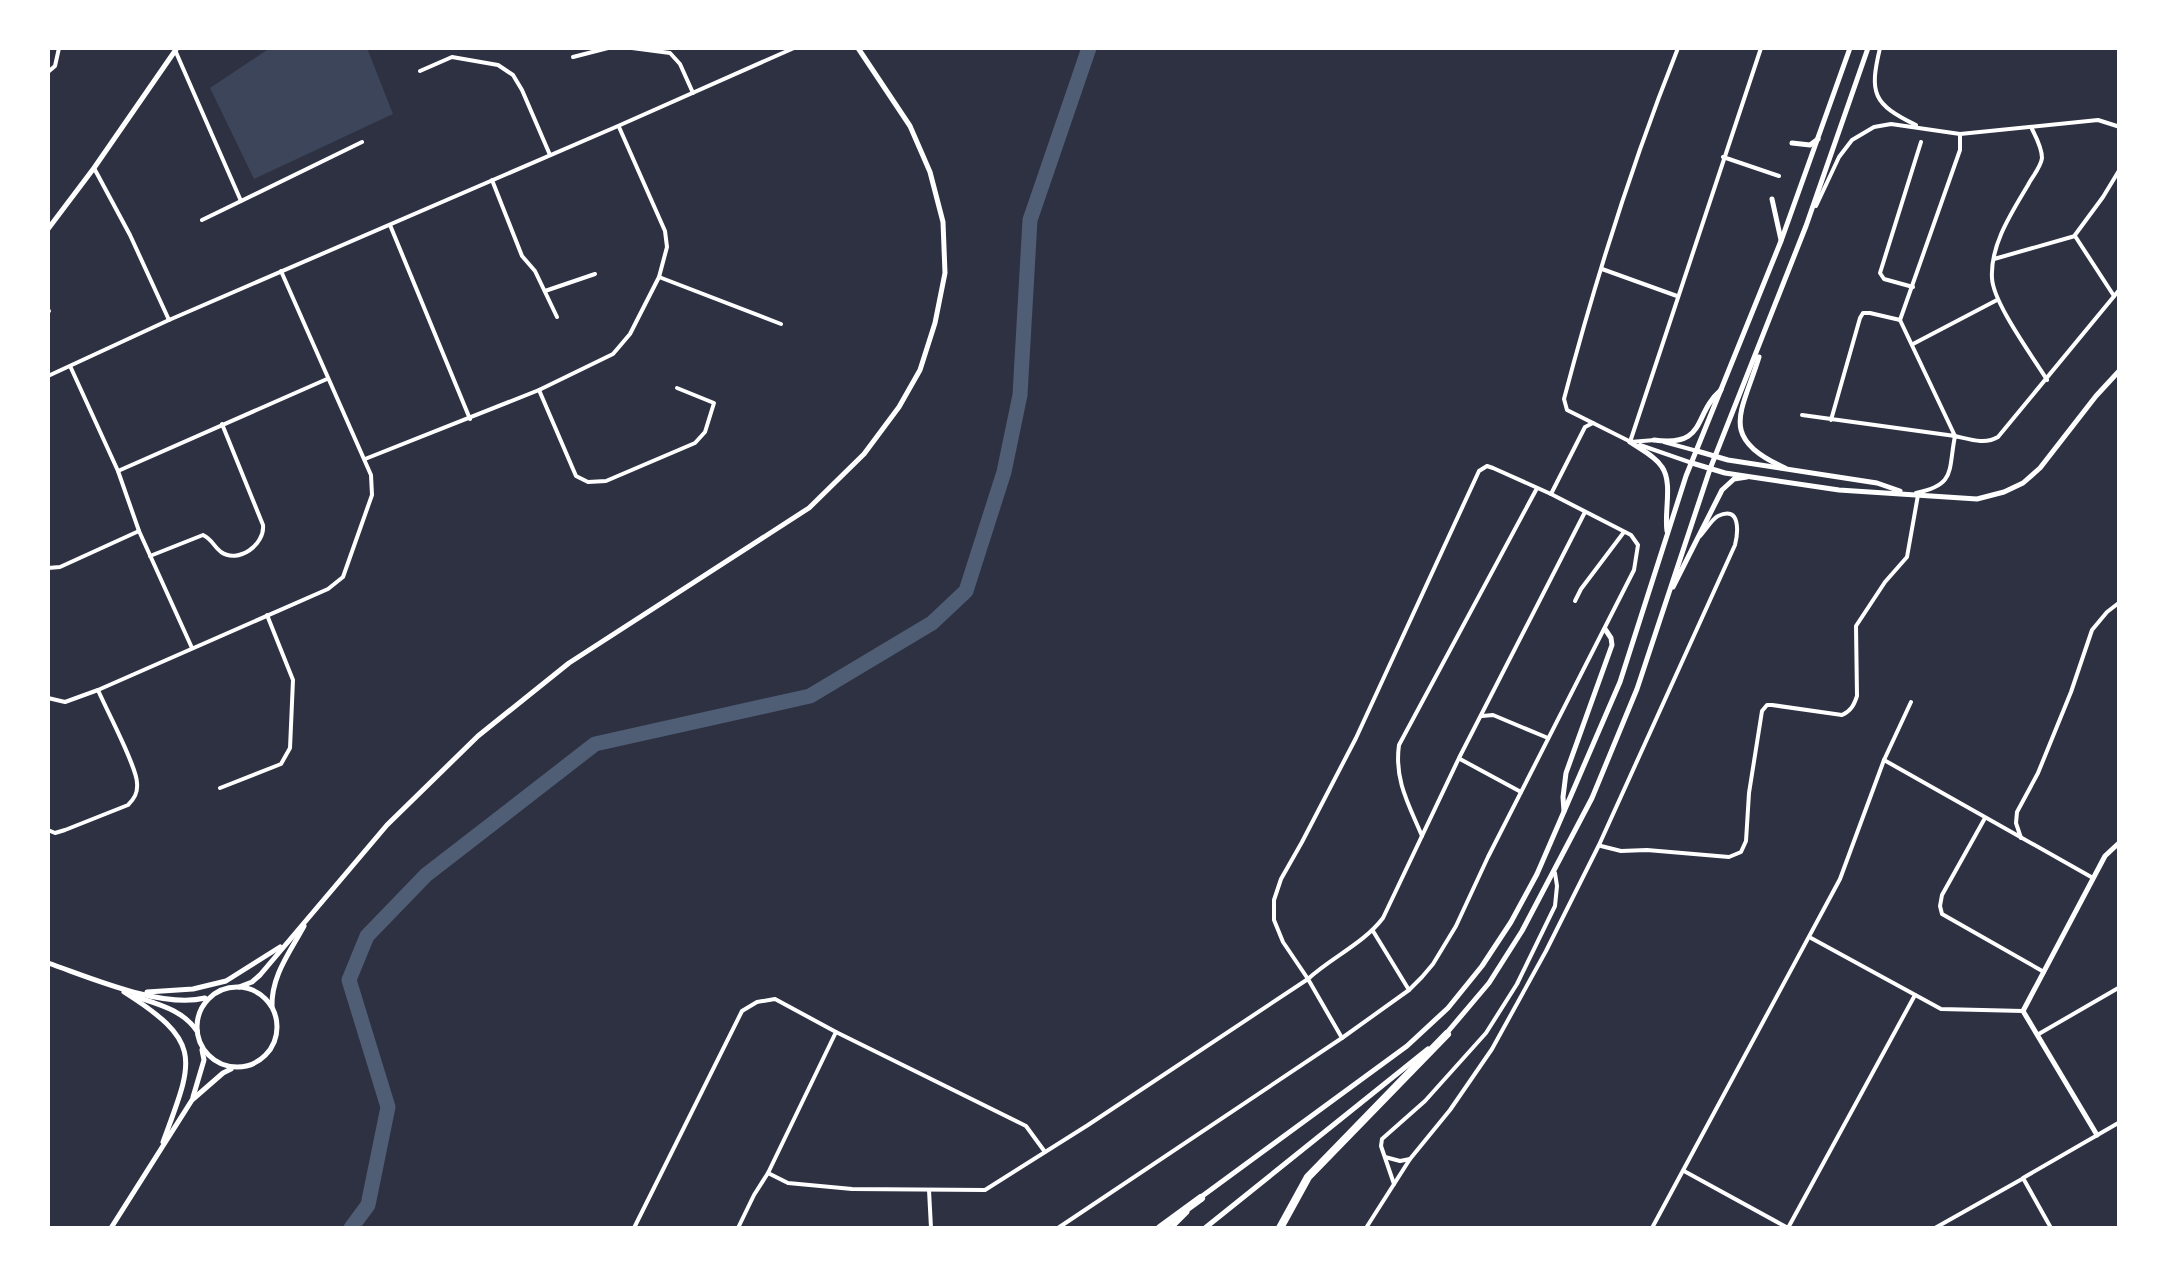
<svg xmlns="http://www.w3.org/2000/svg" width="2167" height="1276" viewBox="0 0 2167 1276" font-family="Inter,sans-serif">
  <rect width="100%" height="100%" fill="#2d3142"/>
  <path fill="#3c4559" d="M270,48H367L393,114L254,179L210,88Z"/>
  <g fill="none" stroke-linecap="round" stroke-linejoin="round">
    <path stroke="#4f5d75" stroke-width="15" d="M351,1228L368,1205L388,1107L349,980L367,936L426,875L595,744L810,696L932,623L966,591L1004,472L1020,395L1030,220L1089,48"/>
    <g stroke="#fff" stroke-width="4">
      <path d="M632,48L670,53L680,64L693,93"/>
      <path d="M1880,48C1869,94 1873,104 1916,125"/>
      <path d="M175,50L241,201"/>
      <path d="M573,57L608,48"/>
      <path d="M420,71L452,57L498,65L513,75L522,90L550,155"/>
      <path d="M48,72L55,66L59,48"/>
      <path d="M2032,129C2036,137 2042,148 2042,158C2041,167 2032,177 2028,185C2012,212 1990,245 1992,278C1993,303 2033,357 2047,380"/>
      <path d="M1723,157L1779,176"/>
      <path d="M94,168L130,235L169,320"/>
      <path d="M492,180L522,256L535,271L557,317"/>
      <path d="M1816,206L1839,157L1852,140L1874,127L1891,124L1960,134L2098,120L2120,127"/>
      <path d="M202,220L362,142"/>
      <path d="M390,225L470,419"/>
      <path d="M2075,235L2103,197L2120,169"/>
      <path d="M1994,259L2075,236L2114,296"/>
      <path d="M1602,269L1677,296"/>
      <path d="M659,277L781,324"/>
      <path d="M1913,287L1884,279L1880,273L1921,142"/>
      <path d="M545,291L595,274"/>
      <path d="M48,312L49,311"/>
      <path d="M1900,320L1960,150V135"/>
      <path d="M1913,344L1997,300"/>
      <path d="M71,368L118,471L139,531L192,648"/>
      <path d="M48,376L169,320L618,126L794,48"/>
      <path d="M539,390L576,476L588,482L606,481L695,443L705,432L714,403L677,388"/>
      <path d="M1802,415L1955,436L1900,320L1870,313H1863L1860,318L1831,420"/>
      <path d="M1593,423L1567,410L1564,399C1595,281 1633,161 1678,48"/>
      <path d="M1630,442L1761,48"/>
      <path d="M1630,442L1655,440"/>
      <path d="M1664,442L1697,451"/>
      <path d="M1640,445L1692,463"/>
      <path d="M365,459L539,390L613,354L630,334L659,277L667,247L665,231L619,127"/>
      <path d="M118,471L327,379"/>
      <path d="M1916,493C1956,485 1948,471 1955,436C1969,439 1985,445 1998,437L2120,289"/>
      <path d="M1551,494L1493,468L1487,466L1479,471L1356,738L1302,842L1281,879L1274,900V920L1283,942L1308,979C1332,957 1363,944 1383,918L1459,758L1585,512"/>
      <path d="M150,556L203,535C213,540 213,546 221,552C238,564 265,545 263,525L222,424"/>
      <path d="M48,568L60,567L139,531"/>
      <path d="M1575,601L1581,589L1624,532"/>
      <path d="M48,698L65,702L98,690L328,589L343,577L372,495L371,475L281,271"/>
      <path d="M1482,716L1493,715L1548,738"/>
      <path d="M1460,759L1521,792"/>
      <path d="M1884,760L2093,878"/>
      <path d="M220,788L281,764L290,748L293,680L267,615"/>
      <path d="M1985,818L1942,895L1940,906L1942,914L2044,972"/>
      <path d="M48,830L55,833L65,830L128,805C134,799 138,793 137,783C137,767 106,709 98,690"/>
      <path d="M1422,836C1409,805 1394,780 1399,745L1536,490"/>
      <path d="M2021,838L2016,823L2017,812L2038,773L2071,692L2092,630L2107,612L2120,602"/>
      <path d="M1601,846L1621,851L1647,850L1729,857L1741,852L1746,841L1749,793L1762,711L1767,705H1772L1842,715C1851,711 1854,705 1857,696L1856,626L1885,582L1907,557L1918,495"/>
      <path d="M1373,931L1409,990"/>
      <path d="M1811,938L1941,1009L2023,1011"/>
      <path d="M836,1032L1026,1126L1045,1152"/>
      <path d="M2037,1035L2120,987"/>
      <path d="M1385,1157L1400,1161L1410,1159"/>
      <path d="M1684,1171L1788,1228L1915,995"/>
      <path d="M1394,1184L1381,1146L1382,1139L1425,1101L1486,1033L1517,984L1555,906L1557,886L1555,873"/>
      <path d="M929,1190L931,1228"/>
      <path d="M634,1228L742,1011L757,1002L775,999L836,1032L768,1173"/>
      <path d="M738,1228L754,1195L768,1173L788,1183L852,1189L985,1190L1088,1125L1308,979L1342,1038"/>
      <path d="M1058,1228L1342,1038L1409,990L1422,977L1433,964L1456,926L1488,857L1634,570L1638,545L1631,535L1551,494L1585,427L1593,423L1631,442"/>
      <path d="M1366,1228L1410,1159L1450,1110L1492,1049L1546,951L1599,845L1735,545C1738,533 1741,505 1718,516C1712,519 1705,531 1700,536"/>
      <path d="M1652,1228L1840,879L1884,760L1911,702"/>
      <path d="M1935,1228L2022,1179"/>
      <path d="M2051,1228L2023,1178L2120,1122"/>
    </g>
    <g stroke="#fff" stroke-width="5">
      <path d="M1697,451L1728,460L1877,483L1900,491"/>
      <path d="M1692,463L1725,473L1839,490L1977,499L2004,492L2023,483L2040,468L2096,396L2120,370"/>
      <path d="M48,963C89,977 162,1009 205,998"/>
      <circle cx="237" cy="1027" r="40"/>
      <path d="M239,987L252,982L260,975L387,825L478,736L569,663L809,508L864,454L899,407L920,370L935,323L945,273L943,222L930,172L910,126L858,48"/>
      <path d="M124,992C205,1043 193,1060 163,1142"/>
      <path d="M147,992L193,989L226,981L280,947"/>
      <path d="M134,996C157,1004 182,1009 197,1031"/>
      <path d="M272,1007C271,976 290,952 304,926"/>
      <path d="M193,1097L204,1060L202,1050"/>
      <path d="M2097,1135L2023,1011L2105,856L2120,842"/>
      <path d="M111,1228L192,1100L223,1073L231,1069"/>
    </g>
    <g stroke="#fff" stroke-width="5">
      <path d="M1792,143L1810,145L1818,139"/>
      <path d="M1772,199L1781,240"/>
      <path d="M48,229L94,168L177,48"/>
      <path d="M1759,357C1741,415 1718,437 1785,468"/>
      <path d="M1654,440C1708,447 1692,415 1721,390"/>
      <path d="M1630,442C1640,449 1655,456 1662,467C1673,483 1664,512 1667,531"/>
      <path d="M1673,587L1722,490L1734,479L1747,477"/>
      <path d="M1564,811L1563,797L1566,773L1612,645L1611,638L1605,629"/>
      <path d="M1445,1035L1489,983L1522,931L1592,798L1637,689L1710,469L1806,226L1868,48"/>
      <path d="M1201,1197L1407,1046L1448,1008L1482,966L1511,922L1537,874L1620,682L1686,476L1781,241L1850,48"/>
      <path d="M1171,1228L1187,1212"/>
      <path d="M1205,1228L1428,1049"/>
    </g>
    <g stroke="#fff" stroke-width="8">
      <path d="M1160,1228L1201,1198"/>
      <path d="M1280,1228L1308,1177L1447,1034"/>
    </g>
  </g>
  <rect width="2167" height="1276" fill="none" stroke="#ffffff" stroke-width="100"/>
</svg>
